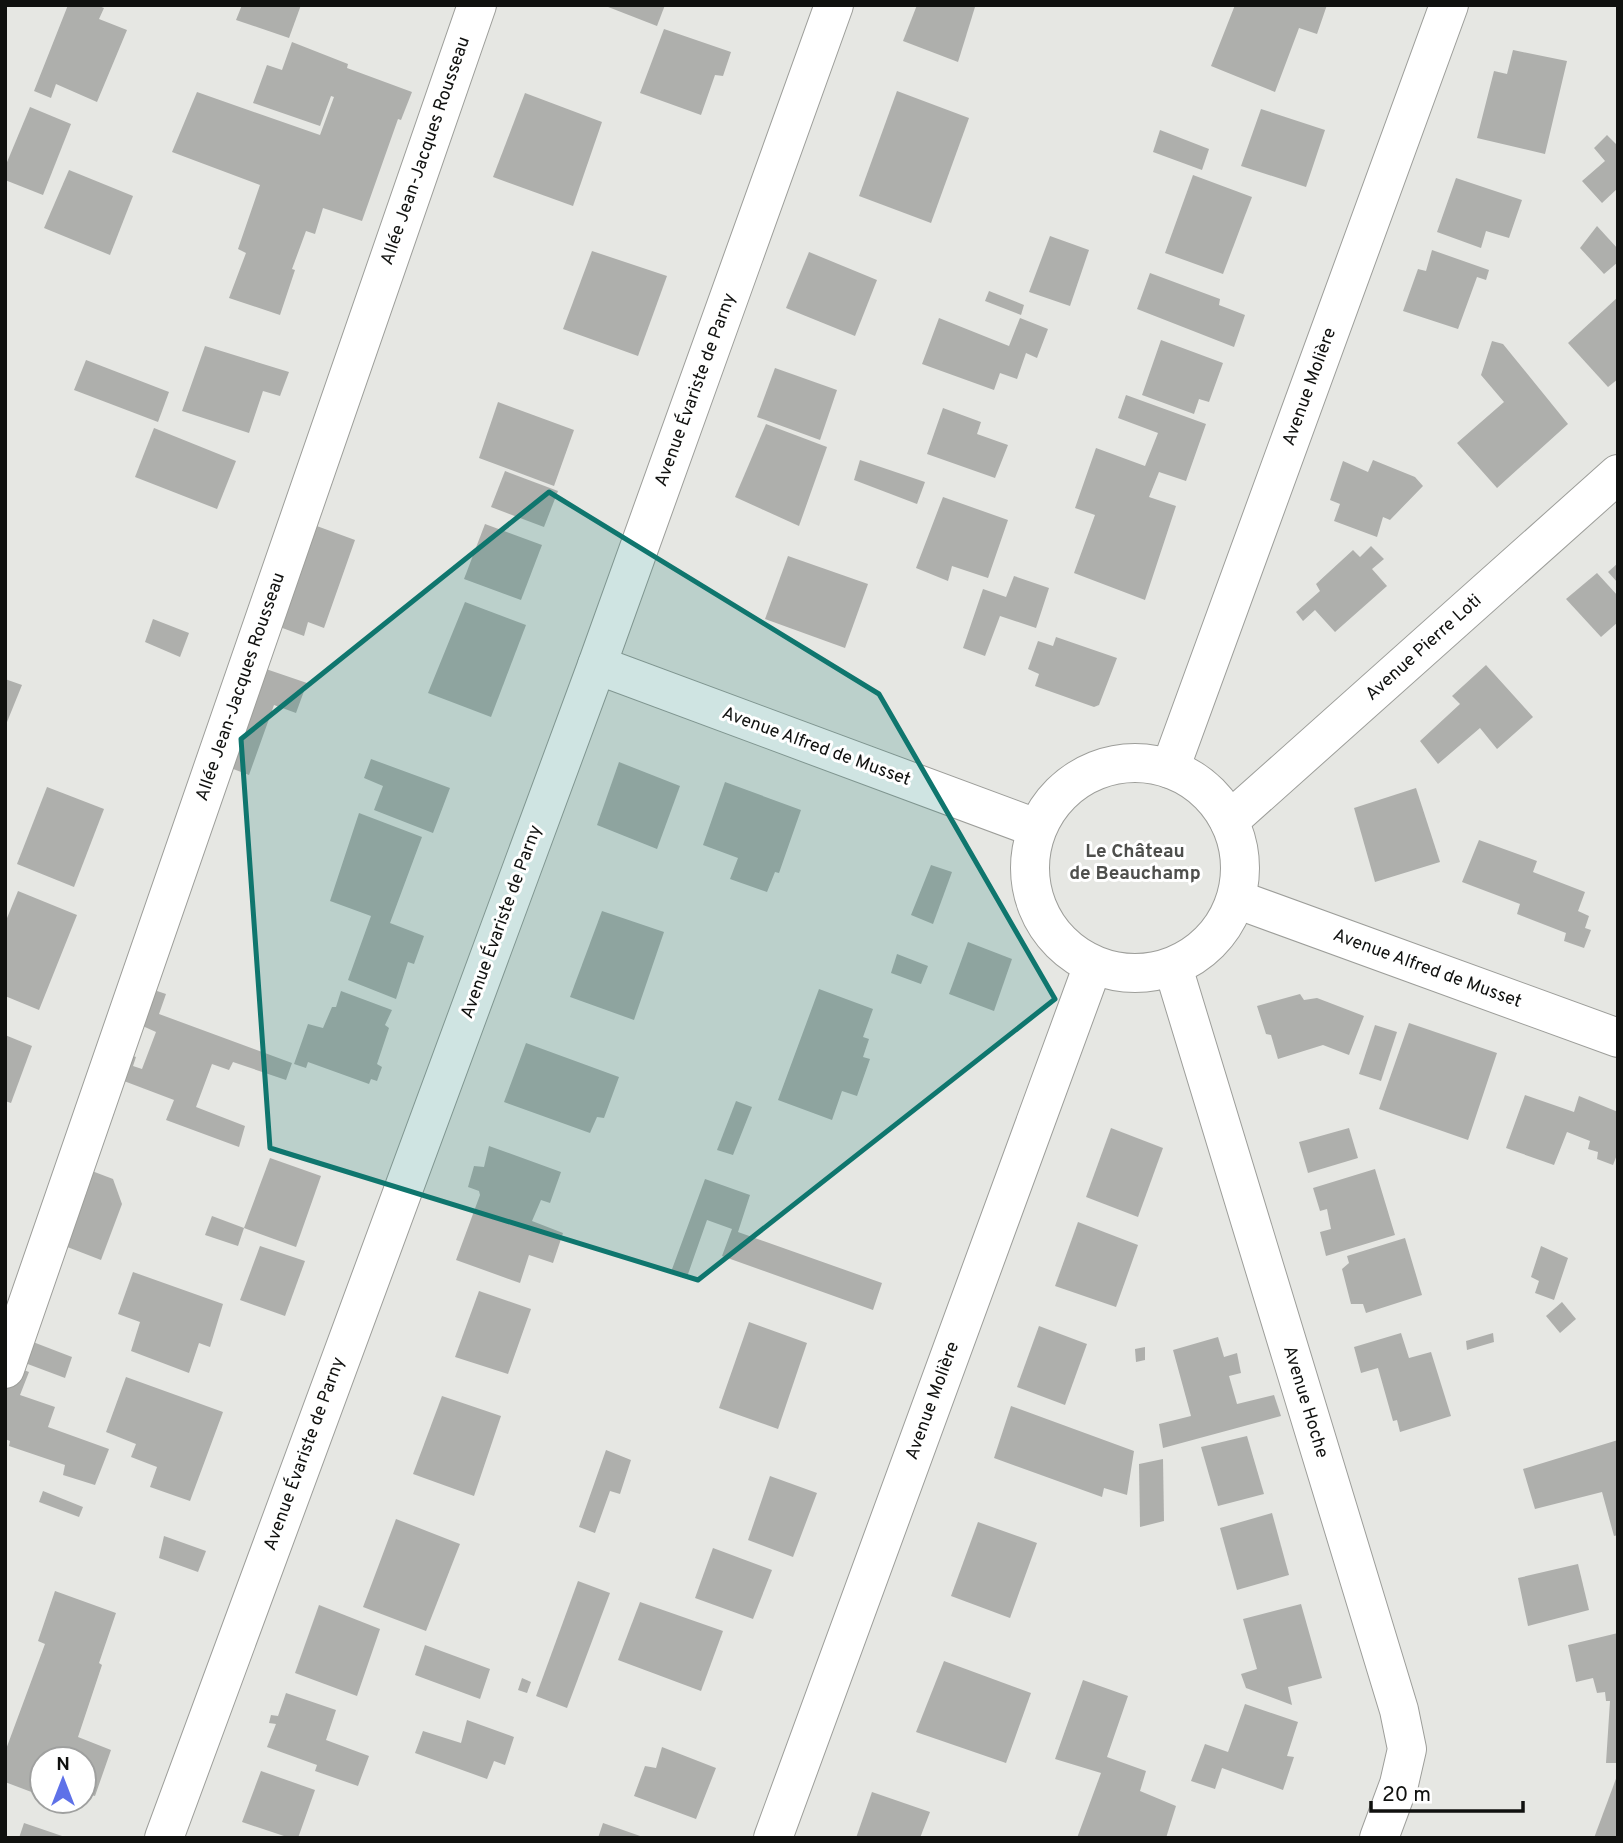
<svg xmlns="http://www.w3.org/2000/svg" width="1623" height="1843" viewBox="0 0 1623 1843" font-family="Overpass,sans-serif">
  <rect width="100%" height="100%" fill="#e6e7e3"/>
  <g fill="#aeafac">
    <path d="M68,5H96L104,8L99,19L127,30L97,102L56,84L51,98L34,91Z"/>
    <path d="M242,5H301L289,38L236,20Z"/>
    <path d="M603,5H665L657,26Z"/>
    <path d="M917,5H969L975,7L958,62L903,41Z"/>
    <path d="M1235,5H1327L1317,34L1299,28L1275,92L1211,66Z"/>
    <path d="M664,29L731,52L723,76L715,75L701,115L640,93Z"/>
    <path d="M292,42L348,64L347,68L412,92L401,120L398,119L362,221L323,208L315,234L306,231L292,269L295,270L280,315L229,298L246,253L238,249L260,185L172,152L197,92L320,135L334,97L331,96L320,126L253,103L267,65L282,70Z"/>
    <path d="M1513,50L1567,61L1545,154L1477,138L1494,71L1507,74Z"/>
    <path d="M897,91L969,118L931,223L859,196Z"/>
    <path d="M525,93L602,122L573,206L493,177Z"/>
    <path d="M30,107L71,124L43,195L5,180V167Z"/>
    <path d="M1261,109L1325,130L1306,187L1241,166Z"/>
    <path d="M1160,130L1209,149L1202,170L1153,152Z"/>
    <path d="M1607,135L1618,146V188L1602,203L1582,181L1605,161L1594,148Z"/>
    <path d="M69,170L133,196L110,255L44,228Z"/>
    <path d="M1193,175L1252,197L1223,274L1165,253Z"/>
    <path d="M1456,178L1522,200L1509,238L1486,231L1481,248L1437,232Z"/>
    <path d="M1597,226L1618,249V262L1604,274L1580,248Z"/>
    <path d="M1050,236L1089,250L1070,306L1029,292Z"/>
    <path d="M1432,250L1489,270L1486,280L1477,277L1458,329L1403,311L1418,269L1426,271Z"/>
    <path d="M592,251L667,276L638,356L563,329Z"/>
    <path d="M809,252L877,280L855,336L786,308Z"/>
    <path d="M1150,273L1220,299L1219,305L1245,315L1234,347L1137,309Z"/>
    <path d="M989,291L1024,305L1021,315L985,301Z"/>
    <path d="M1618,297V379L1608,387L1568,343Z"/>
    <path d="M939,318L1009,346L1020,318L1048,329L1037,358L1026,353L1017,379L1000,373L994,390L922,364Z"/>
    <path d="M1161,340L1223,363L1209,402L1199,399L1194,414L1142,395Z"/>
    <path d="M1492,341L1503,344L1568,424L1497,488L1457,443L1504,402L1481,375Z"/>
    <path d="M205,346L289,372L280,396L263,391L249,433L182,411Z"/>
    <path d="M86,360L169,392L158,422L74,390Z"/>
    <path d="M775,368L837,390L820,440L757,417Z"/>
    <path d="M1126,395L1206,424L1186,481L1159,472L1149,497L1176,506L1145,600L1074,573L1095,515L1075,508L1096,448L1145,466L1158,433L1118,418Z"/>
    <path d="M498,402L574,430L554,486L479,458Z"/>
    <path d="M943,408L981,422L977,434L1008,445L995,478L927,454Z"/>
    <path d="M766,424L827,447L799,526L735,497Z"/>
    <path d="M154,428L236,461L217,509L135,477Z"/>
    <path d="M860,460L925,482L917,504L854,480Z"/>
    <path d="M1373,460L1415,477L1423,486L1390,520L1383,517L1377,537L1334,521L1340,504L1330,500L1343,461L1368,472Z"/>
    <path d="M505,471L558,491L544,527L491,507Z"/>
    <path d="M943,497L1008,520L988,578L952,566L948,581L916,568Z"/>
    <path d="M485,524L542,545L521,600L464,579Z"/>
    <path d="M314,525L355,540L324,628L308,622L304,636L277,626Z"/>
    <path d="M1371,546L1384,559L1372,569L1387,586L1335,632L1315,610L1303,621L1296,612L1320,591L1316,584L1353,550L1360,557Z"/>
    <path d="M788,556L868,584L845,648L765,619Z"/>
    <path d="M1618,563V583L1608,572Z"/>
    <path d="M1597,573L1618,596V622L1601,637L1566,599Z"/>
    <path d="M1014,576L1049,588L1036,628L1000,616L985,656L963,648L983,589L1006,597Z"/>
    <path d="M465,602L526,625L491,717L428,693Z"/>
    <path d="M153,619L189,633L180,657L145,642Z"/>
    <path d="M1056,637L1117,658L1099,705L1094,707L1035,686L1039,674L1028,669L1038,641L1053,646Z"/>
    <path d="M1486,665L1533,717L1497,749L1480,728L1438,764L1420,741L1460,704L1452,696Z"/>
    <path d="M263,668L307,683L296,713L274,705L249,775L228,767Z"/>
    <path d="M5,679L22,685L5,727Z"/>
    <path d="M371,759L450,788L433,833L374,810L383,786L364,778Z"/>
    <path d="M619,762L680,786L657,849L597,825Z"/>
    <path d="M725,782L801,810L779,873L775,872L767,892L730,879L738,858L703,845Z"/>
    <path d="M47,787L104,809L74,887L17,864Z"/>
    <path d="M1416,788L1440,862L1375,882L1354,808Z"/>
    <path d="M359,813L422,837L390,923L424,936L414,964L408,962L396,999L348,980L371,916L330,901Z"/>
    <path d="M1479,840L1537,861L1533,872L1585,892L1578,911L1589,916L1585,928L1591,930L1584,948L1564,941L1566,933L1517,914L1520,904L1462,882Z"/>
    <path d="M931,865L952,872L933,924L911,915Z"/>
    <path d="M18,891L77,915L39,1010L5,996V923Z"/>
    <path d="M602,911L664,932L634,1020L570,997Z"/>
    <path d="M968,942L1012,959L994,1011L949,994Z"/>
    <path d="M897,954L928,966L921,984L891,973Z"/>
    <path d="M148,988L166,994L159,1014L292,1063L286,1080L233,1062L229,1070L212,1064L196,1107L245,1126L239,1147L166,1120L174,1100L116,1078L125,1053L136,1057L133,1066L142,1069L156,1032L136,1023Z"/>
    <path d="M819,989L873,1009L863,1037L869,1039L863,1057L870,1059L857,1096L842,1091L832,1120L778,1100Z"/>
    <path d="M341,991L392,1010L385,1025L389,1028L377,1064L382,1067L377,1081L371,1079L369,1084L308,1062L306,1068L294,1064L308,1024L323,1028L332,1007H336Z"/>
    <path d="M1300,994L1304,1000L1317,998L1364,1016L1349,1055L1323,1045L1278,1059L1271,1035L1266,1034L1257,1006Z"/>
    <path d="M1409,1023L1497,1053L1468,1140L1379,1109Z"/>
    <path d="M1375,1025L1397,1032L1381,1081L1359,1074Z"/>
    <path d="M5,1035L32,1046L11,1103L5,1101Z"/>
    <path d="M526,1043L619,1077L604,1118L597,1117L590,1133L504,1102Z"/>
    <path d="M1525,1095L1574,1112L1579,1096L1618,1112V1152L1613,1165L1597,1159L1598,1152L1588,1149L1590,1141L1567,1132L1554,1165L1506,1148Z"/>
    <path d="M736,1101L752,1107L733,1155L717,1150Z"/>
    <path d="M1111,1128L1163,1148L1138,1217L1086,1197Z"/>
    <path d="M1349,1128L1358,1158L1308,1173L1299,1142Z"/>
    <path d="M489,1146L561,1172L550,1203L541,1200L532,1221L563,1233L553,1263L529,1255L520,1283L456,1260L480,1195L479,1191L468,1187L474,1166L484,1167Z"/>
    <path d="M270,1158L321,1176L296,1247L244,1228Z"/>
    <path d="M84,1168L113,1179L122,1204L101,1260L57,1243Z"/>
    <path d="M1375,1169L1395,1235L1326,1256L1320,1232L1331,1229L1327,1209L1320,1211L1313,1188Z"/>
    <path d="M705,1179L750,1195L738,1232L882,1283L873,1310L722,1256L732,1229L707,1220L687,1277L671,1272Z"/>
    <path d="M212,1216L244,1228L238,1246L205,1235Z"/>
    <path d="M1078,1222L1138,1245L1116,1307L1055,1286Z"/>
    <path d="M1405,1238L1422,1295L1366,1313L1363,1304H1351L1342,1269L1349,1263L1347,1256Z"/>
    <path d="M260,1246L305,1261L285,1316L240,1300Z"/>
    <path d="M1541,1246L1568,1258L1554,1300L1535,1293L1539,1281L1531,1277Z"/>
    <path d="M133,1272L223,1304L210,1347L199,1343L189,1373L131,1351L140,1322L118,1314Z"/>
    <path d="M479,1291L531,1309L508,1374L455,1357Z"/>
    <path d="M1562,1302L1576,1319L1560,1333L1546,1316Z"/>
    <path d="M749,1322L807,1343L778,1429L719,1408Z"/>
    <path d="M1039,1326L1087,1344L1065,1405L1017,1387Z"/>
    <path d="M1401,1333L1409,1358L1431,1352L1451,1416L1400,1432L1397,1420L1393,1421L1378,1368L1361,1373L1354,1347Z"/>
    <path d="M1493,1333L1494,1342L1467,1350L1466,1341Z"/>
    <path d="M1218,1337L1224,1357L1237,1353L1241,1373L1229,1376L1237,1404L1274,1395L1281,1416L1163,1448L1159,1424L1191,1416L1173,1350Z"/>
    <path d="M33,1342L72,1357L65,1378L25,1363Z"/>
    <path d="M1145,1347V1360L1136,1362L1135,1349Z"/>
    <path d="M13,1366L29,1372L20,1395L55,1407L48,1427L109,1449L95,1485L63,1475L65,1465L9,1446L10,1441L5,1439V1388Z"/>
    <path d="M126,1377L223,1412L190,1501L150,1487L157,1467L131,1457L136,1444L106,1432Z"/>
    <path d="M442,1396L501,1416L474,1496L413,1474Z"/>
    <path d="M1011,1406L1134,1451L1127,1495L1104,1488L1102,1497L994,1458Z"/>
    <path d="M1247,1436L1264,1494L1218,1506L1201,1447Z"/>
    <path d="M1618,1440V1535L1614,1536L1602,1492L1535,1509L1523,1469Z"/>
    <path d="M606,1450L631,1460L620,1494L610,1491L595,1533L579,1527Z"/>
    <path d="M1163,1459L1164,1521L1140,1527L1139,1464Z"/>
    <path d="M770,1476L817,1493L793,1557L748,1540Z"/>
    <path d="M43,1491L83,1507L79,1517L39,1502Z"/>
    <path d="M1272,1513L1289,1575L1237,1590L1220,1528Z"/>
    <path d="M396,1519L460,1544L426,1631L363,1607Z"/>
    <path d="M978,1522L1037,1543L1010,1618L951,1596Z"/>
    <path d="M164,1536L206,1551L198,1572L159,1558Z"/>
    <path d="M713,1548L772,1570L753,1619L695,1598Z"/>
    <path d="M1578,1564L1589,1610L1528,1626L1518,1578Z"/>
    <path d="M578,1581L610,1593L567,1708L536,1696Z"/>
    <path d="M55,1591L116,1613L99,1663L102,1665L78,1737L111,1750L95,1796L84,1793V1759H42V1796L5,1782V1752L45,1644L38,1641Z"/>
    <path d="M640,1602L723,1631L701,1691L618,1660Z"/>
    <path d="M1301,1604L1322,1678L1288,1687L1292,1705L1246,1688L1241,1674L1257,1669L1243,1619Z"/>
    <path d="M319,1605L380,1629L357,1696L295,1673Z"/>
    <path d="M1618,1633V1763H1606L1610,1701H1606L1605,1692L1597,1693L1593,1678L1576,1682L1568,1645Z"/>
    <path d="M425,1645L490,1669L480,1699L415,1675Z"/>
    <path d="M944,1661L1031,1693L1006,1763L916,1732Z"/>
    <path d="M522,1678L531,1682L527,1693L518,1690Z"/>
    <path d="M1083,1680L1128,1696L1107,1757L1146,1771L1140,1791L1176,1806L1166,1838H1077L1101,1773L1055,1759Z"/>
    <path d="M286,1693L336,1710L326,1740L369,1756L358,1786L315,1771L317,1765L267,1747L276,1724L269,1723L271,1715L278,1716Z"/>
    <path d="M1245,1704L1298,1722L1287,1756L1294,1757L1283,1790L1222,1768L1215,1789L1191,1781L1205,1744L1228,1752Z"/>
    <path d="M467,1720L514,1737L505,1765L494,1761L487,1779L415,1753L423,1731L461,1743Z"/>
    <path d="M662,1747L716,1768L696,1819L634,1796L645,1766L656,1768Z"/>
    <path d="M261,1771L315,1790L298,1838H290L242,1822Z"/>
    <path d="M1617,1776L1618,1838H1594Z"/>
    <path d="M872,1792L930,1812L920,1838H856Z"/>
    <path d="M24,1823L65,1837V1838H19Z"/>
    <path d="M603,1823L643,1837V1838H598Z"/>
  </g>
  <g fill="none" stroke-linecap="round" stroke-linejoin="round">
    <defs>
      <g id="minor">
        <path d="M597,665L1036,828"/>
        <circle cx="1135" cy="868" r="105"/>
        <path d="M1170,769L1449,5"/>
        <path d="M1229,821L1618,474"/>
        <path d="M1236,899L1618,1038"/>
        <path d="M1173,967L1399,1710L1407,1749L1399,1784L1379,1838"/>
        <path d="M5,1369L477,5"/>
        <path d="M164,1838L597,665L834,5"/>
        <path d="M773,1838L1093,965"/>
      </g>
    </defs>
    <use href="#minor" stroke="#9d9e9a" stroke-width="40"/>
    <use href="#minor" stroke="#fff" stroke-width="38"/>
  </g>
  <path fill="#0f766e" fill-opacity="0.2" stroke="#0f766e" stroke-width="5" stroke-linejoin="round" d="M549,492L879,694L1055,999L698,1280L270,1148L241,739Z"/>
  <g text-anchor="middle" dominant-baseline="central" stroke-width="6" stroke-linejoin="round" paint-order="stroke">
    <g font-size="18" fill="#10110f" stroke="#fff">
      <text transform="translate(426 151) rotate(-71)">Allée Jean-Jacques Rousseau</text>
      <text transform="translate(1310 387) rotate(-70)">Avenue Molière</text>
      <text transform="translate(696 390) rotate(-70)">Avenue Évariste de Parny</text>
      <text transform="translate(1424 648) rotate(-42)">Avenue Pierre Loti</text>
      <text transform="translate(241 687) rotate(-71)">Allée Jean-Jacques Rousseau</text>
      <text transform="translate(816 747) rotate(20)">Avenue Alfred de Musset</text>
      <text transform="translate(502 922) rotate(-70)">Avenue Évariste de Parny</text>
      <text transform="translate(1427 969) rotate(20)">Avenue Alfred de Musset</text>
      <text transform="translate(933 1401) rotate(-70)">Avenue Molière</text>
      <text transform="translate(1305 1402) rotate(73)">Avenue Hoche</text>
      <text transform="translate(305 1454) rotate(-70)">Avenue Évariste de Parny</text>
    </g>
    <g font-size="19" font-weight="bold" fill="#4e4f4c" stroke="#fff">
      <text x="1135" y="852">Le Château<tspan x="1135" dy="22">de Beauchamp</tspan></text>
    </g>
  </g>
  <rect width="1623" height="1843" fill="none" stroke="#10110f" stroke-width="14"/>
  <g transform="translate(63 1780)"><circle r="33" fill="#ffffff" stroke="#9fa09f" stroke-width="2"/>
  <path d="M0-5L12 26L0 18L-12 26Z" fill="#5e71e8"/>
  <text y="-10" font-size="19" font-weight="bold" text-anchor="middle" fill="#10110f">N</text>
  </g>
  <path d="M1371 1801v10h152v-10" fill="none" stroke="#10110f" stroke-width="3.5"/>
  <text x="1382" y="1801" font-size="21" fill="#10110f" stroke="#ffffff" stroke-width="5" paint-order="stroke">20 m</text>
</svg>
